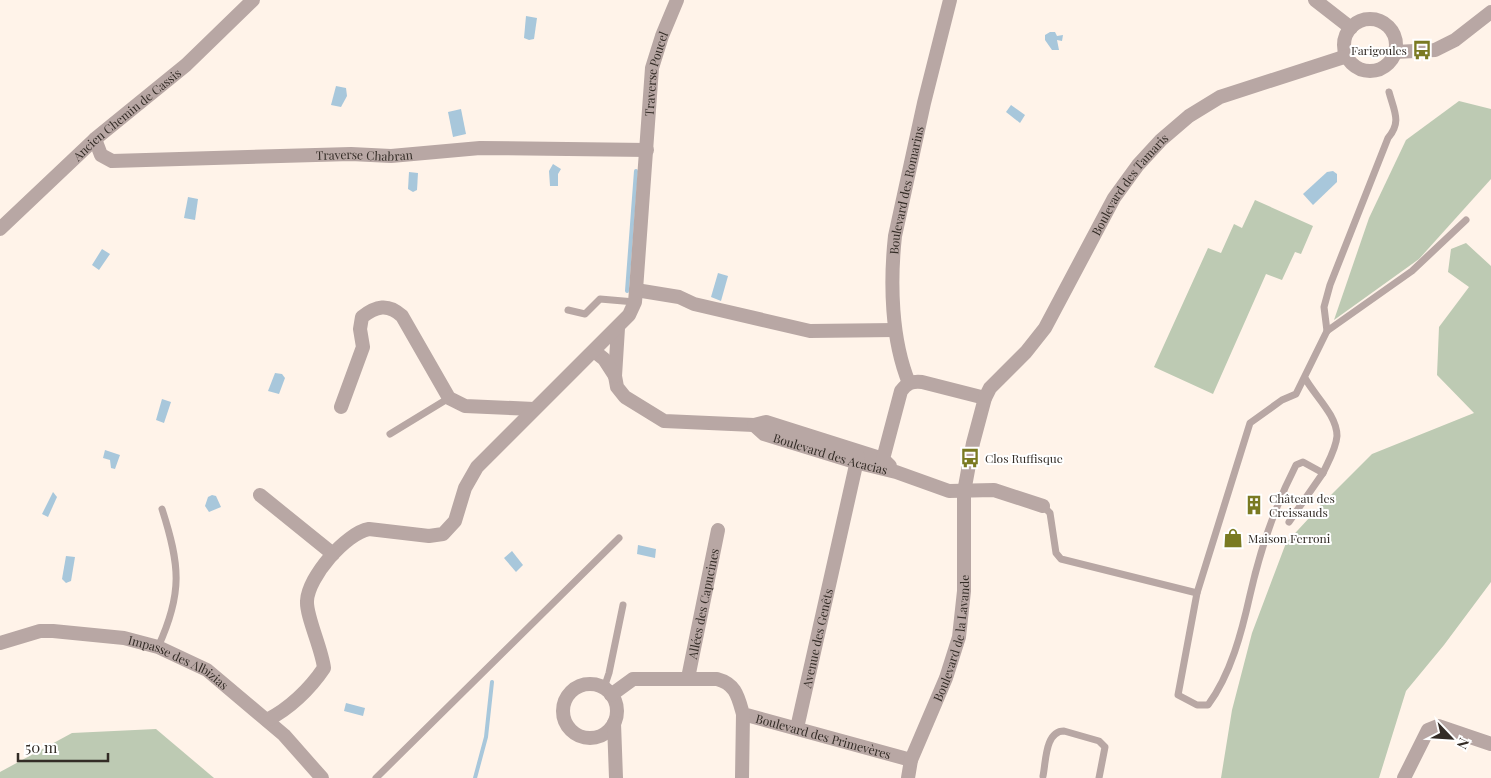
<svg xmlns="http://www.w3.org/2000/svg" width="1491" height="778" viewBox="0 0 1491 778" font-family="'Playfair Display',serif">
  <rect width="100%" height="100%" fill="#fff3e9"/>
  <g fill="#bdcab3">
    <path d="M1459,101L1491,109V179L1419,259L1334,320L1369,218L1406,140Z"/>
    <path d="M1255,200L1313,226L1301,254L1295,252L1282,280L1266,274L1213,394L1154,367L1208,248L1221,253L1234,224L1242,228Z"/>
    <path d="M1466,243L1491,266V582L1444,645L1406,691L1379,778H1221L1232,710L1252,633L1286,543L1322,504L1372,454L1474,413L1437,375L1439,327L1469,287L1448,272L1451,249Z"/>
    <path d="M156,729L214,778H0V772L72,733Z"/>
  </g>
  <g fill="#a8c7db">
    <path d="M526,16L537,18L534,39L529,40L524,38Z"/>
    <path d="M1050,32H1055L1057,36L1063,35L1062,41L1057,40L1059,50H1052L1045,40V35Z"/>
    <path d="M336,86L346,88L347,96L341,107L331,105Z"/>
    <path d="M1011,105L1025,115L1020,123L1006,112Z"/>
    <path d="M461,109L466,134L453,137L448,112Z"/>
    <path d="M553,164L561,169L558,174V186H550L549,171Z"/>
    <path d="M1333,171L1337,174V182L1313,205L1303,194L1327,172Z"/>
    <path d="M409,172L418,173L417,190L413,192L408,189Z"/>
    <path d="M188,197L198,199L195,220L184,218Z"/>
    <path d="M102,249L110,254L99,270L92,265Z"/>
    <path d="M718,273L728,276L721,301L711,297Z"/>
    <path d="M275,373L282,374L285,378L279,394L268,391Z"/>
    <path d="M162,399L171,402L164,423L156,420Z"/>
    <path d="M105,450L120,455L115,469L111,468L110,460L103,458Z"/>
    <path d="M53,492L57,497L48,517L42,514Z"/>
    <path d="M212,495L216,496L221,507L209,512L205,506L208,497Z"/>
    <path d="M638,545L656,549L655,558L637,554Z"/>
    <path d="M512,551L523,565L516,572L504,558Z"/>
    <path d="M66,556L75,557L71,581L66,583L62,579Z"/>
    <path d="M346,703L365,708L363,716L344,711Z"/>
  </g>
  <g fill="none" stroke-linecap="round" stroke-linejoin="round">
    <g stroke="#a8c7db" stroke-width="4">
      <path d="M627,291L636,171"/>
      <path d="M475,778L486,737L492,682"/>
    </g>
    <g stroke="#b8a7a4" stroke-width="7">
      <path d="M568,310L585,314L600,299L635,302"/>
      <path d="M1327,331L1324,307L1330,285L1388,138C1402,122 1394,111 1389,92"/>
      <path d="M1305,378C1314,395 1337,415 1337,436C1336,449 1328,462 1323,473L1303,462L1296,465C1276,504 1260,551 1250,595C1242,631 1231,674 1208,705H1197L1178,695L1197,593L1250,423L1282,400L1296,394L1327,331L1412,271L1466,220"/>
      <path d="M390,434L449,398"/>
      <path d="M1043,506L1050,513L1056,553L1061,559L1197,593"/>
      <path d="M1289,522L1323,473"/>
      <path d="M158,647C183,593 180,565 162,509"/>
      <path d="M604,688L609,673L623,605"/>
      <path d="M1043,776C1046,762 1045,731 1064,731L1099,741L1105,747L1099,778"/>
      <path d="M376,778L619,538"/>
    </g>
    <g stroke="#b8a7a4" stroke-width="14">
      <path d="M1315,0L1351,28"/>
      <circle cx="1370" cy="45" r="26"/>
      <path d="M1395,52L1435,50L1455,40L1491,12"/>
      <path id="s1" d="M95,139L101,155L112,161L351,154L391,156L480,148L647,150"/>
      <path id="s2" d="M0,229L95,139L186,65L253,0"/>
      <path d="M636,290L679,297L694,304L810,331L895,330"/>
      <path d="M618,328L615,376L617,387L625,397L664,421L754,425"/>
      <path d="M594,351L604,359L615,376"/>
      <path id="s3" d="M909,383C891,339 890,282 895,236L924,103L950,0"/>
      <path d="M341,407L363,347L360,329L362,317C376,306 388,303 402,316L449,398L465,406L534,409"/>
      <path id="s4" d="M883,459L766,422L754,425L764,434L855,462L896,472L949,491L994,490L1043,506"/>
      <path d="M890,466L883,459L901,391C907,383 912,381 922,382L985,398"/>
      <path d="M260,495L333,554"/>
      <path id="s5" d="M0,643L40,631H53L124,638L158,647L207,670L284,735L322,778"/>
      <path id="s6" d="M688,678L718,530"/>
      <circle cx="590" cy="711" r="27"/>
      <path id="s7" d="M611,695L633,679H717C736,684 738,697 743,714L911,760"/>
      <path id="s8" d="M267,720C289,709 310,689 324,668C322,649 306,616 307,601C308,577 346,533 369,529L429,536L443,534L455,521L465,488L477,467L629,315L635,302L636,290L652,68L662,36L677,0"/>
      <path d="M614,723L616,778"/>
      <path id="s9" d="M797,728L858,456"/>
      <path d="M742,778L743,714"/>
      <path id="s10" d="M908,778L911,760L946,678L959,637L964,591V492L973,443L985,398L990,388L1026,352L1045,328L1114,198L1138,165L1161,140L1189,116L1220,97L1347,56"/>
      <path d="M1404,778L1428,730L1438,726L1491,744"/>
    </g>
  </g>
  <defs>
    <symbol id="bus-bare" viewBox="-9 -9 18 18"><path d="M-5-6H5V4H4V6H2V4H-2V6H-4V4H-5ZM-3.5-4V0h7V-4ZM-3.5 1.2v1.5H-2V1.2ZM2 1.2v1.5H3.5V1.2Z" fill="#7a7a22" stroke="#fff" stroke-width="2.5" paint-order="stroke"/></symbol>
    <symbol id="building-bare" viewBox="-9 -9 18 18"><path d="M-4-6H4V6H1V3H-1V6H-4ZM-2.5-4.3h1.7v1.8h-1.7ZM.8-4.3h1.7v1.8H.8ZM-2.5-1h1.7V.8h-1.7ZM.8-1h1.7V.8H.8Z" fill="#7a7a22" stroke="#fff" stroke-width="2.5" paint-order="stroke"/></symbol>
    <symbol id="shop-bare" viewBox="-9 -9 18 18"><path d="M-5-2.5h2.3a2.7 3.5 0 0 1 5.4 0H5L5.5 6h-11ZM-1.5-2.5h3a1.5 2.3 0 0 0-3 0Z" fill="#7a7a22" stroke="#fff" stroke-width="2.5" paint-order="stroke"/></symbol>
  </defs>
  <g fill-rule="evenodd">
    <use href="#bus-bare" x="1408" y="36" width="28" height="28"/>
    <use href="#bus-bare" x="956" y="444" width="28" height="28"/>
    <use href="#building-bare" x="1240" y="491" width="28" height="28"/>
    <use href="#shop-bare" x="1219" y="524" width="28" height="28"/>
  </g>
  <g text-anchor="middle" dominant-baseline="central" stroke-width="4" stroke-linejoin="round" paint-order="stroke">
    <g font-size="12" fill="#332c26" stroke="#fff" text-anchor="start">
      <text x="1407" y="50" text-anchor="end">Farigoules</text>
      <text x="985" y="458">Clos Ruffisque</text>
      <text x="1269" y="498">Château des<tspan x="1269" dy="14">Creissauds</tspan></text>
      <text x="1248" y="538">Maison Ferroni</text>
    </g>
    <g font-size="12" fill="#332c26" stroke="#fff">
      <text stroke="none"><textPath href="#s8" startOffset="856">Traverse Poucel</textPath></text>
      <text stroke="none"><textPath href="#s2" startOffset="171">Ancien Chemin de Cassis</textPath></text>
      <text stroke="none"><textPath href="#s1" startOffset="282">Traverse Chabran</textPath></text>
      <text stroke="none"><textPath href="#s10" startOffset="652">Boulevard des Tamaris</textPath></text>
      <text stroke="none"><textPath href="#s3" startOffset="196">Boulevard des Romarins</textPath></text>
      <text stroke="none"><textPath href="#s4" startOffset="218">Boulevard des Acacias</textPath></text>
      <text stroke="none"><textPath href="#s6" startOffset="76">Allées des Capucines</textPath></text>
      <text stroke="none"><textPath href="#s9" startOffset="92">Avenue des Genêts</textPath></text>
      <text stroke="none"><textPath href="#s10" startOffset="148">Boulevard de la Lavande</textPath></text>
      <text stroke="none"><textPath href="#s5" startOffset="186">Impasse des Albizias</textPath></text>
      <text stroke="none"><textPath href="#s7" startOffset="241">Boulevard des Primevères</textPath></text>
    </g>
  </g>
  <g transform="translate(1451 738) rotate(115)" stroke="#ffffff" stroke-width="4" paint-order="stroke">
  <path d="M0-4L9 19L0 12L-9 19Z" fill="#332c26"/>
  <text y="-8" font-size="14" font-weight="bold" text-anchor="middle" fill="#332c26">N</text>
  </g>
  <path d="M18 753v8h90v-8" fill="none" stroke="#332c26" stroke-width="2.5"/>
  <text x="25" y="753" font-size="15" fill="#332c26" stroke="#ffffff" stroke-width="4" paint-order="stroke">50 m</text>
</svg>
